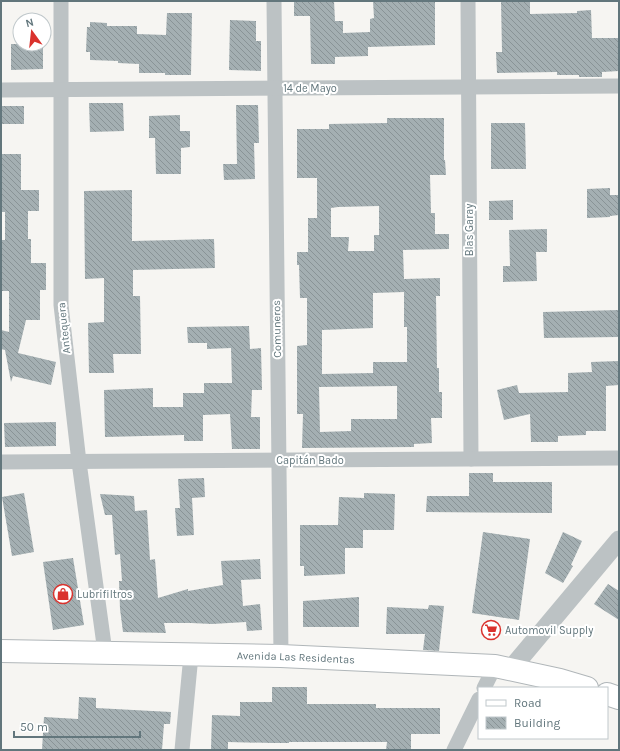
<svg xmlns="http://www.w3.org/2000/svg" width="620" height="751" viewBox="0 0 620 751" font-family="Karla,sans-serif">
  <defs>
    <pattern id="building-back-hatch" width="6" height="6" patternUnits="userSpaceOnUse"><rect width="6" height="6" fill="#a4afb2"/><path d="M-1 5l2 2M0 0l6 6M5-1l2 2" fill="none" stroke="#899396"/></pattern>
  </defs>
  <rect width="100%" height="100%" fill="#f6f5f2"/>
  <g fill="url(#building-back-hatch)" fill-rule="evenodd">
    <path d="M294,1H334L335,21H343V33L370,32V19L374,18L373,1H435V45L368,47V56L335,57V64H311L310,16H294Z"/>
    <path d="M501,1H530V14L577,13V11L591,10L592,38H619V71L602,72V77H579V75H557V72L497,73L496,52H502Z"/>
    <path d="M167,13H192L191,75H165V73H139V64L118,63V61L90,60V52H86L87,27H90V22L107,23V26H137V34L166,35Z"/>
    <path d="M230,20L256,21V41H261V71L229,70Z"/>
    <path d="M11,44H43V69L11,70Z"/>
    <path d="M89,103H123L124,131L90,132Z"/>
    <path d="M236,105H258L259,143H254L255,179L224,180L223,164H237Z"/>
    <rect x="1" y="106" width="23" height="18"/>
    <path d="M180,115V131H190V147L181,148V174H156L155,138H149V116Z"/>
    <path d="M387,118H444V160H445L446,175H430L431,213H435V234H449V249L403,250L404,279L440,278V296H436L437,368H439V392H442V418H431L432,443L414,444V447L302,448L303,414H297V346L307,345V298H300L299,265H297V252H308V218H317V178H297V129H329V124L387,123ZM379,206V235H374V251H348L349,237H331V208L338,207ZM404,292V327H407V362H373V373L322,374V330L373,328V293ZM397,386V419H351V431L320,432L319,387Z"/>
    <path d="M491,123H525L526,169H491Z"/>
    <path d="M1,154H21V190H39V211H28V239H31V263H46V290H40V320H26L18,353L56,362L51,385L13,376L11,382L5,350L1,349V330L9,332V291H1V240H5V212H1Z"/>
    <path d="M610,188V195H619V215L610,216V217L587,218V189Z"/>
    <path d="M132,190V241L214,239L215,268L133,270V296H140L141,354H113L114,373H89L88,323L104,322V278L85,279L84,191Z"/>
    <path d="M513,200V220H489V201Z"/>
    <path d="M547,229V252H536L537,281L503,282V266H510L509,230Z"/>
    <path d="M619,310V337L544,338L543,312Z"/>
    <path d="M249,326L250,349L261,348L262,390H252L251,417H260V449H232L230,414L203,415V441H184V435L105,437L104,390L153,388V407H183V393H204V383H232L231,348L207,349V343H188L187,327Z"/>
    <path d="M619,361V385L606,386V431H586V435L558,436V442H531L530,414L504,420L497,390L517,385L519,393L568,392V373L592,372L591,362Z"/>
    <path d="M56,422V446L5,447L4,423Z"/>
    <path d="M469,473H493V482H552V513L426,512L427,496H469Z"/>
    <path d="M204,478L205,497L192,498L194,535L177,536L175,508H180L178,479Z"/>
    <path d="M24,493L34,552L12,556L2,497Z"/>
    <path d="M364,493L395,494L394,530H363V548H345V574L304,576V566H300V525H338L339,497L364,498Z"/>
    <path d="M100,494L134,496L135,511L147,510L150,560L155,559L158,598L188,589V591L223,585L221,561L260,559L261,579L241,580L243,606L260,604L262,630L247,631L246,622L212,624L191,623H164L166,633L123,632L120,609L119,581H122L120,554L115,555L112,515H105Z"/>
    <path d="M483,532L530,539L519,620L472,613Z"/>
    <path d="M563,532L582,541L571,565L573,566L563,583L545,573Z"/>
    <path d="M73,558L84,625L53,630L43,562Z"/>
    <path d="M608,584L619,591V620L594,604Z"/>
    <path d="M359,597V627H303V601Z"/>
    <path d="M429,605L444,606L439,651L423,650L425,634H386L387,607L428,609Z"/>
    <path d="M272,687H307V704H376V708H440V734H411V750H386L387,742H289V743H272L228,742V750H211L212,715L240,716V702H272Z"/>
    <path d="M79,697L96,698V708L171,712L170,724H164L162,750H42L44,717L78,719Z"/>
  </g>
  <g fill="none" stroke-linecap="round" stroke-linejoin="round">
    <defs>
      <g id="primary">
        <path id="s1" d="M1,651L281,656L495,666L560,680L587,688"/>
        <path d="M607,694L619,698"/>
      </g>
    </defs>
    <use href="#primary" stroke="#b0b6b9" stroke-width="24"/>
    <g stroke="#bcc2c4" stroke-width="15">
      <path d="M61,1V305L79,462L105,652"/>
      <path d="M274,1L281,656"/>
      <path d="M468,1L471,459"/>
      <path d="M1,90L619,86"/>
      <path d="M1,462L619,458"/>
      <path d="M484,688L495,666"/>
      <path d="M182,750L191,655"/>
      <path d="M454,750L479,699"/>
    </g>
    <path stroke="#bcc2c4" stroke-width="19" d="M511,669L619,540"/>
    <use href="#primary" stroke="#fff" stroke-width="22"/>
  </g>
  <defs>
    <symbol id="shop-ring" viewBox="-11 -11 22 22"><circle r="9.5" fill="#fff" stroke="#da322d" stroke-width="1.5"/><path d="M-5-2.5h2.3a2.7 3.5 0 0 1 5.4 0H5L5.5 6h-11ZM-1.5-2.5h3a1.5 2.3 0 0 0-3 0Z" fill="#da322d"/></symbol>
    <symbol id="supermarket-ring" viewBox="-11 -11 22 22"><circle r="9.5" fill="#fff" stroke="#da322d" stroke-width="1.5"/><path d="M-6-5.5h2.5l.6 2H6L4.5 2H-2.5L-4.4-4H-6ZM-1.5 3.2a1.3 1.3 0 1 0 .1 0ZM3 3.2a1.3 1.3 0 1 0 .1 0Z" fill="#da322d"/></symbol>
  </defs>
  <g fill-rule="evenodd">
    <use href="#shop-ring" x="52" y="583" width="22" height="22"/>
    <use href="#supermarket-ring" x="480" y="619" width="22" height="22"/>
  </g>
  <g text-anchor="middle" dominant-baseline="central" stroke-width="4" stroke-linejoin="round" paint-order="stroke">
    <g font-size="11" fill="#62767c" stroke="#fff">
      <text x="310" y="88">14 de Mayo</text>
      <text transform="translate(469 230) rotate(-90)">Blas Garay</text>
      <text transform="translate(64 328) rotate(-96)">Antequera</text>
      <text transform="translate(277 329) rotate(-91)">Comuneros</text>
      <text x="310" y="460">Capitán Bado</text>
      <text stroke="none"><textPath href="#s1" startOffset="295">Avenida Las Residentas</textPath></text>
    </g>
    <g font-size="11" fill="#62767c" stroke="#fff" text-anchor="start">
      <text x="77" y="594">Lubrifiltros</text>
      <text x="505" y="630">Automovil Supply</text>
    </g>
  </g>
  <rect width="620" height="751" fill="none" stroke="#62767c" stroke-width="4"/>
  <rect x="478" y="687" width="130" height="52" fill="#ffffff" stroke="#c0c8cb"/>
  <rect x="486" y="700" width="20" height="6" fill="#ffffff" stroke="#c0c8cb"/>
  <text x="514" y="707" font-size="12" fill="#62767c">Road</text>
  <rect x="486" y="717" width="20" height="12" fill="url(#building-back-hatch)" stroke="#c0c8cb"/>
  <text x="514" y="727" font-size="12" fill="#62767c">Building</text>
  <g transform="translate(32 32) rotate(345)"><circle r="19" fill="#ffffff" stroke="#c0c8cb"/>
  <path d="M0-3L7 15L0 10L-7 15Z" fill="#da322d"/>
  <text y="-6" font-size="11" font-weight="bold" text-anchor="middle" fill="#62767c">N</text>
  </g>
  <path d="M14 731v6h126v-6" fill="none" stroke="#62767c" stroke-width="2"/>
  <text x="20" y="731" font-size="12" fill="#62767c" stroke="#ffffff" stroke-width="3" paint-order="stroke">50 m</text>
</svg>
